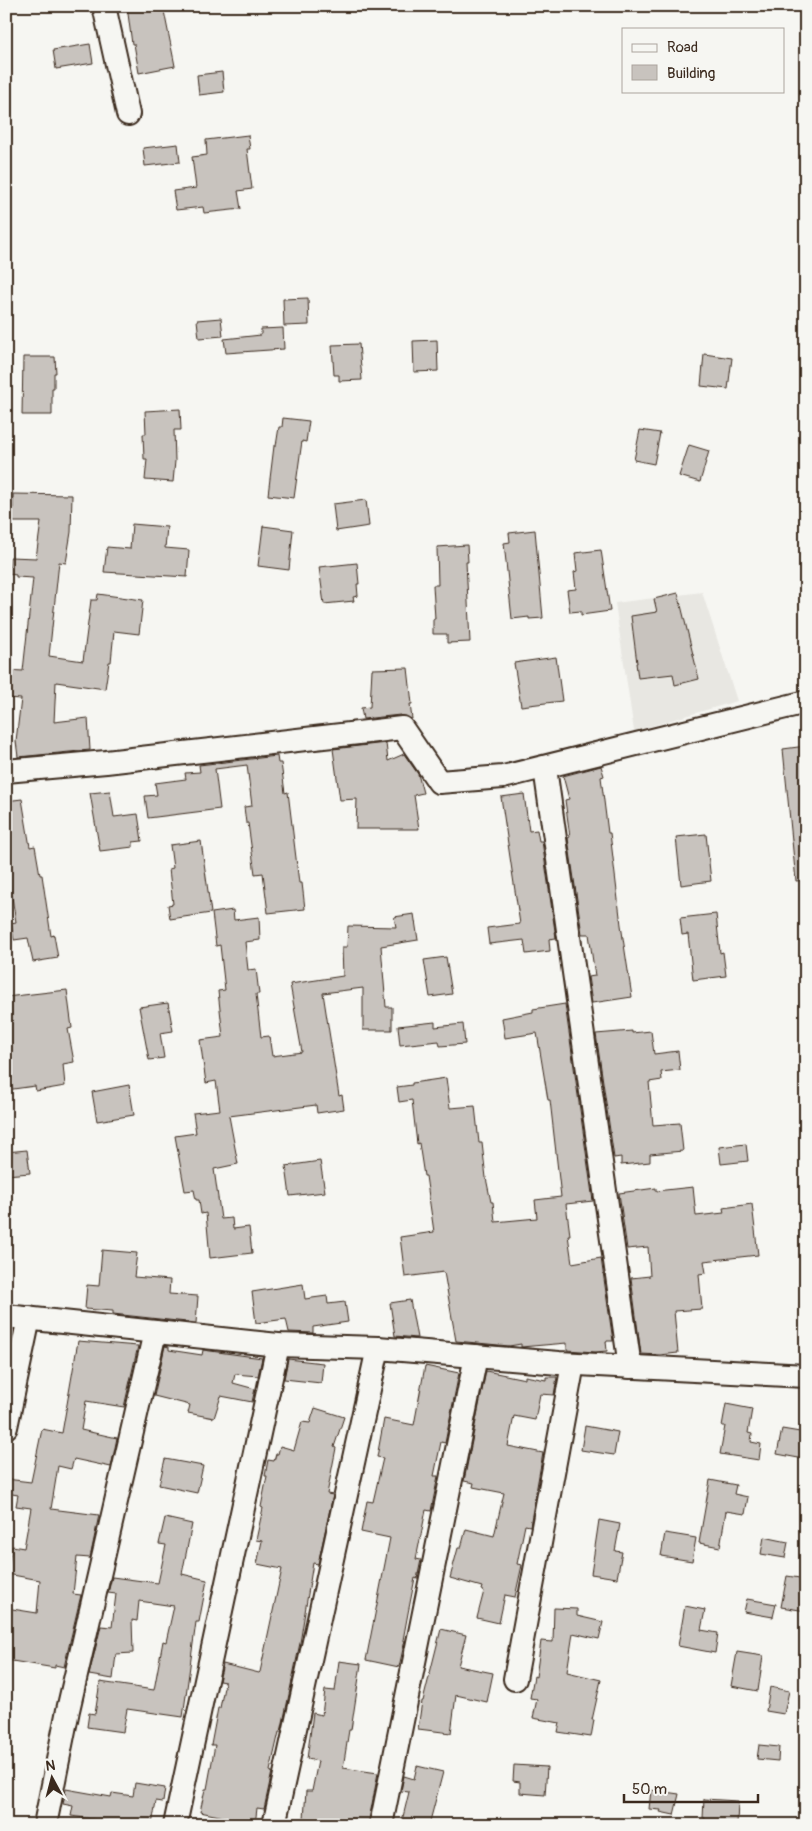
<svg xmlns="http://www.w3.org/2000/svg" width="812" height="1831" viewBox="0 0 812 1831" font-family="Pangolin,sans-serif">
  <rect width="100%" height="100%" fill="#f6f6f2"/>
  <filter id="ink" filterUnits="userSpaceOnUse"><feTurbulence type="fractalNoise" baseFrequency=".02" numOctaves="2"/><feDisplacementMap in="SourceGraphic" scale="10" xChannelSelector="R" yChannelSelector="G"/><feConvolveMatrix kernelMatrix="1 2 1 2 8 2 1 2 1" color-interpolation-filters="sRGB"/></filter>
  <g filter="url(#ink)">
    <path fill="#e8e7e2" d="M702,592L737,701L634,731L615,603Z"/>
    <g fill="#c8c3be" stroke="#3b2a1e">
      <path d="M127,6H163L175,66L139,73L134,44H132Z"/>
      <path d="M90,44L93,63L56,69L53,50Z"/>
      <path d="M222,72L224,92L199,95L197,75Z"/>
      <path d="M248,135L250,149H247L252,189L238,191L241,209L204,213L203,207L176,210L173,191L196,188L192,157L207,155L206,140Z"/>
      <path d="M178,144L180,162L145,166L143,148Z"/>
      <path d="M308,298L309,325L284,326L283,299Z"/>
      <path d="M221,318L223,336L199,338L197,320Z"/>
      <path d="M283,328L284,349L226,353L224,339L261,335V329Z"/>
      <path d="M437,340L438,371L414,372L413,341Z"/>
      <path d="M359,344L362,380L339,381V375H334L332,345Z"/>
      <path d="M704,354L732,358L728,389L701,386Z"/>
      <path d="M23,357H55L56,373H54V388H52V415H22Z"/>
      <path d="M180,409L181,430H174L175,461L173,482L145,480L147,459H144L143,434H146L145,411Z"/>
      <path d="M283,418L309,421L306,442L302,441L294,498L268,495L274,446H276L279,427H282Z"/>
      <path d="M640,430L660,433L654,464L634,460Z"/>
      <path d="M689,445L709,451L700,482L679,476Z"/>
      <path d="M13,494L72,495L71,532L66,563L59,562L49,656L83,661L91,600H97L98,594L143,600L139,634L114,631L111,662H109L105,689L56,682L54,722L88,718L90,750L18,757L16,741L21,699L6,698V670L23,671L33,578L16,577V575L9,574L10,557L36,558L41,522H13Z"/>
      <path d="M366,500L369,526L336,531L333,504Z"/>
      <path d="M132,524L167,527L165,548L189,550L187,577L104,572L107,547L130,549Z"/>
      <path d="M263,526L293,530L289,570L258,566Z"/>
      <path d="M535,530L543,618L529,619V617L512,619L504,543L510,542L509,533Z"/>
      <path d="M467,545L468,562H466L470,642L447,643V634H433V619H435L433,585H438L437,547Z"/>
      <path d="M601,550L610,611L581,615V611L570,612L567,590L576,589L574,572L577,571L575,553Z"/>
      <path d="M357,563L359,584H357L358,596L353,597L354,601L324,604L319,567Z"/>
      <path d="M678,593L699,679L675,685L673,674L638,678L636,663H637L631,616L657,612L654,599Z"/>
      <path d="M556,657L562,701L521,706L514,663Z"/>
      <path d="M408,668L412,704H410L412,719L400,715L363,719L361,708L370,707L372,669Z"/>
      <path d="M386,743L388,761L404,754L418,774L423,793L414,795L419,829H356L357,799L340,800L333,749Z"/>
      <path d="M806,746V880L796,881L783,749Z"/>
      <path d="M277,756L278,763H281L285,793L288,792L299,883H302L305,909L268,913L263,873L255,874L248,823H246L244,807L252,806L247,765L215,769L220,809L148,818L145,796L157,795L155,783L186,779L185,773L200,772L199,765Z"/>
      <path d="M601,766L604,776L601,777L608,833H610L621,925L632,997L592,1003L588,977L595,976L589,934H582L568,838L570,837L565,800L569,799L563,776Z"/>
      <path d="M110,791L114,817L138,814L142,841L133,842V847L100,851L90,793Z"/>
      <path d="M524,794L529,831L537,830L539,841H542L556,938L549,939L550,951L526,954L524,940L489,944L487,928L520,924L501,797Z"/>
      <path d="M22,799L30,847L35,846L40,875H42L51,936L54,935L58,958L33,962L28,938L14,940L11,923L16,922L9,879H6V801Z"/>
      <path d="M706,834L711,881L681,885L676,837Z"/>
      <path d="M201,841L211,913L170,919L168,905L173,904L169,869L173,868L170,845Z"/>
      <path d="M233,910L234,920L259,917L260,940L245,942L248,970L256,969L259,994H256L261,1037L269,1036L272,1056L302,1052L290,984L343,976L342,947H347L348,926L396,927L394,917L414,914L418,940L381,946L386,1007H392V1030H363V988L323,993L339,1096L342,1095L344,1109L317,1113L316,1105L229,1116L238,1164L214,1169L221,1219L232,1218L233,1229L249,1227L252,1253L210,1258L206,1213L201,1214L199,1200H196L194,1190L185,1191L175,1136L196,1133L193,1113L220,1110L216,1081L206,1083L200,1040L223,1037L218,991L225,990L220,945L216,946L212,913Z"/>
      <path d="M716,914L720,953L723,952L726,976L693,980L688,934L682,935L680,918Z"/>
      <path d="M446,957L452,994L430,997L424,960Z"/>
      <path d="M67,990L72,1028L68,1029L74,1062L63,1064L65,1086L36,1091L35,1086L6,1090V997Z"/>
      <path d="M168,1003L173,1031L160,1033L164,1058L149,1060L139,1007Z"/>
      <path d="M565,1004L593,1201L566,1204L570,1235H568L572,1263L601,1258L613,1341H606L607,1351L595,1352L567,1350V1343L521,1347V1344L509,1346L456,1341L444,1272L405,1277L400,1237L434,1232L426,1176H424L419,1143L417,1144L412,1100L399,1102L397,1087L412,1085V1083L446,1078L450,1108L475,1106L479,1143H482L486,1178L491,1202H493L495,1222L537,1218L535,1200L561,1197L550,1100H548L537,1033L505,1038L502,1018L533,1012V1009Z"/>
      <path d="M435,1022V1027L463,1024L465,1044L440,1046L439,1041L400,1045L398,1026Z"/>
      <path d="M632,1031V1033L651,1031L654,1054L678,1051L680,1070L661,1072L662,1080L649,1082L653,1125L680,1123L683,1151L650,1154V1162L621,1165V1157L614,1158L596,1034Z"/>
      <path d="M129,1085L134,1115L97,1121L92,1092Z"/>
      <path d="M746,1144L748,1161L721,1164L719,1147Z"/>
      <path d="M27,1150L30,1173L6,1175V1152Z"/>
      <path d="M320,1161L325,1192L290,1196L286,1166Z"/>
      <path d="M693,1187L696,1216L724,1213L723,1208L752,1204L758,1255L704,1261L706,1273L699,1274L702,1309L674,1311L678,1353L660,1355L641,1354L631,1278L650,1276L648,1247L627,1249L619,1193L656,1188V1191Z"/>
      <path d="M102,1250L137,1253L134,1277L170,1280L169,1294L198,1296L196,1323L113,1314V1311L85,1309L87,1285L99,1286Z"/>
      <path d="M303,1284L305,1299L327,1296L328,1304L345,1302L348,1322L313,1327V1333L289,1332L286,1319L256,1323L252,1292Z"/>
      <path d="M410,1300L417,1338L395,1336L390,1303Z"/>
      <path d="M78,1341L138,1346L124,1407L86,1401L81,1430L117,1438L111,1467L74,1459L71,1469L58,1466L51,1509L99,1515L90,1558L77,1557L73,1594L81,1595L64,1667L55,1665V1668L6,1660V1608L37,1613L40,1580L7,1574L12,1546L24,1548L31,1508L16,1506L18,1495L6,1493V1479L31,1482L42,1429L62,1433Z"/>
      <path d="M165,1346L169,1347V1350L202,1355L203,1350L262,1358L258,1376L235,1374L233,1383L255,1389L252,1402L221,1396L214,1418L188,1413L190,1405L154,1396Z"/>
      <path d="M288,1359L323,1363L321,1383L284,1379Z"/>
      <path d="M425,1366L459,1373L445,1443L441,1442L434,1476H438L431,1511L426,1510L416,1559L421,1560L417,1579L415,1578L408,1613L403,1640H405L399,1667L366,1660L390,1538L361,1532L367,1501L373,1502L383,1458L377,1457L384,1419L414,1425Z"/>
      <path d="M486,1371L525,1379V1376L546,1380V1377H557L554,1395L540,1394L535,1420L514,1416L508,1446L543,1453L530,1526L525,1525L517,1564L522,1565L515,1597L505,1595L499,1623L477,1618L484,1591L481,1590L482,1587L450,1578L458,1548H461L466,1529L494,1536L504,1493L473,1487L474,1483L464,1481Z"/>
      <path d="M726,1404L752,1409L748,1433L752,1434L751,1442L761,1444L759,1460L720,1454L725,1426H722Z"/>
      <path d="M315,1408L344,1417L334,1447L336,1448L327,1494L333,1495L318,1564L313,1563L300,1643L281,1732H279L270,1771L272,1772L264,1809L257,1808L255,1825H228L229,1818L200,1812L205,1789H207L215,1745H211L218,1708H220L225,1682L219,1681L223,1664L259,1673L260,1672L282,1569L257,1564L262,1541L256,1540L263,1508L261,1507L267,1476H265L268,1460L274,1461L276,1454H278L280,1446L294,1450L302,1422L310,1423Z"/>
      <path d="M585,1426L618,1432L614,1455L581,1450Z"/>
      <path d="M782,1429L806,1433L804,1459L777,1454Z"/>
      <path d="M165,1459L203,1466L197,1493L159,1485Z"/>
      <path d="M710,1480L736,1485L734,1494L748,1497L745,1514L726,1511L720,1547L699,1543Z"/>
      <path d="M165,1518L192,1524L182,1574L207,1580L199,1622H196L183,1717L127,1709L123,1732L87,1727L89,1713L95,1714L100,1682L154,1690L163,1641L166,1642L174,1606L139,1601L137,1621L132,1620L133,1653L116,1654L113,1679L89,1675L101,1626L112,1627L116,1594L108,1593L112,1577L158,1583L166,1545L159,1544Z"/>
      <path d="M599,1520L620,1524L615,1551L622,1552L617,1578L591,1574Z"/>
      <path d="M665,1533L696,1538L692,1561L661,1556Z"/>
      <path d="M764,1537L788,1542L785,1558L761,1554Z"/>
      <path d="M787,1576L806,1579V1611L781,1607Z"/>
      <path d="M747,1599L776,1604L773,1617L744,1612Z"/>
      <path d="M685,1606L705,1610L701,1630L718,1633L715,1653L678,1646Z"/>
      <path d="M554,1608L577,1609V1616L603,1622L599,1639L573,1633L567,1672L601,1680L592,1720H594L591,1737L558,1732L560,1723L533,1718L537,1699L530,1698L534,1676L536,1677L541,1641L553,1642Z"/>
      <path d="M441,1629L466,1635L458,1666L493,1673L487,1702L456,1695L451,1733L418,1729L422,1701H423Z"/>
      <path d="M737,1652L763,1656L758,1691L731,1686Z"/>
      <path d="M339,1661L361,1664L351,1730H349L343,1768L378,1773L368,1825H331L332,1820L304,1818L306,1791H312L318,1761L307,1759L313,1713L322,1715L325,1690L335,1691Z"/>
      <path d="M770,1687L789,1691L784,1714L766,1711Z"/>
      <path d="M759,1745L779,1747L778,1761L757,1759Z"/>
      <path d="M514,1765L547,1767L545,1795L520,1793V1782L513,1781Z"/>
      <path d="M417,1766L443,1772L429,1825H417L402,1821L409,1792L401,1791L404,1776L414,1779Z"/>
      <path d="M135,1783L165,1788L163,1802L156,1801L152,1825H134L71,1816L73,1806L63,1804L66,1789L111,1797L112,1793L133,1796Z"/>
      <path d="M651,1790L679,1794L674,1815L660,1812L661,1810L649,1809Z"/>
      <path d="M704,1799L738,1801L737,1825H704L705,1818H703Z"/>
    </g>
    <g fill="none" stroke-linecap="round" stroke-linejoin="round">
      <defs>
        <g id="minor">
          <path d="M104,6L128,114"/>
          <path d="M545,768L630,1367"/>
          <path d="M6,771L106,762L402,728L439,782L503,777L806,702"/>
          <path d="M6,1316L278,1345L378,1348L559,1363L806,1376"/>
          <path d="M6,1427L29,1318"/>
          <path d="M515,1679L573,1364"/>
          <path d="M45,1825L68,1710L155,1332"/>
          <path d="M175,1825L278,1345"/>
          <path d="M274,1825L378,1348"/>
          <path d="M381,1825L476,1356"/>
        </g>
      </defs>
      <use href="#minor" stroke="#3b2a1e" stroke-width="26"/>
      <use href="#minor" stroke="#f6f6f2" stroke-width="22"/>
    </g>
  </g>
  <rect width="812" height="1831" fill="none" stroke="#f6f6f2" stroke-width="25"/>
  <rect x="12" y="12" width="787" height="1806" fill="none" stroke="#3b2a1e" stroke-width="2" filter="url(#ink)"/>
  <rect x="622" y="28" width="162" height="65" fill="#f6f6f2" stroke="#aba49d"/>
  <rect x="632" y="44" width="25" height="8" fill="#f6f6f2" stroke="#aba49d"/>
  <text x="667" y="52" font-size="15" fill="#3b2a1e">Road</text>
  <rect x="632" y="65" width="25" height="15" fill="#c8c3be" stroke="#aba49d"/>
  <text x="667" y="78" font-size="15" fill="#3b2a1e">Building</text>
  <g transform="translate(52 1778) rotate(353)" stroke="#f6f6f2" stroke-width="4" paint-order="stroke">
  <path d="M0-4L9 19L0 12L-9 19Z" fill="#3b2a1e"/>
  <text y="-8" font-size="14" font-weight="bold" text-anchor="middle" fill="#3b2a1e">N</text>
  </g>
  <path d="M624 1794v8h134v-8" fill="none" stroke="#3b2a1e" stroke-width="2.5"/>
  <text x="632" y="1794" font-size="15" fill="#3b2a1e" stroke="#f6f6f2" stroke-width="4" paint-order="stroke">50 m</text>
</svg>
